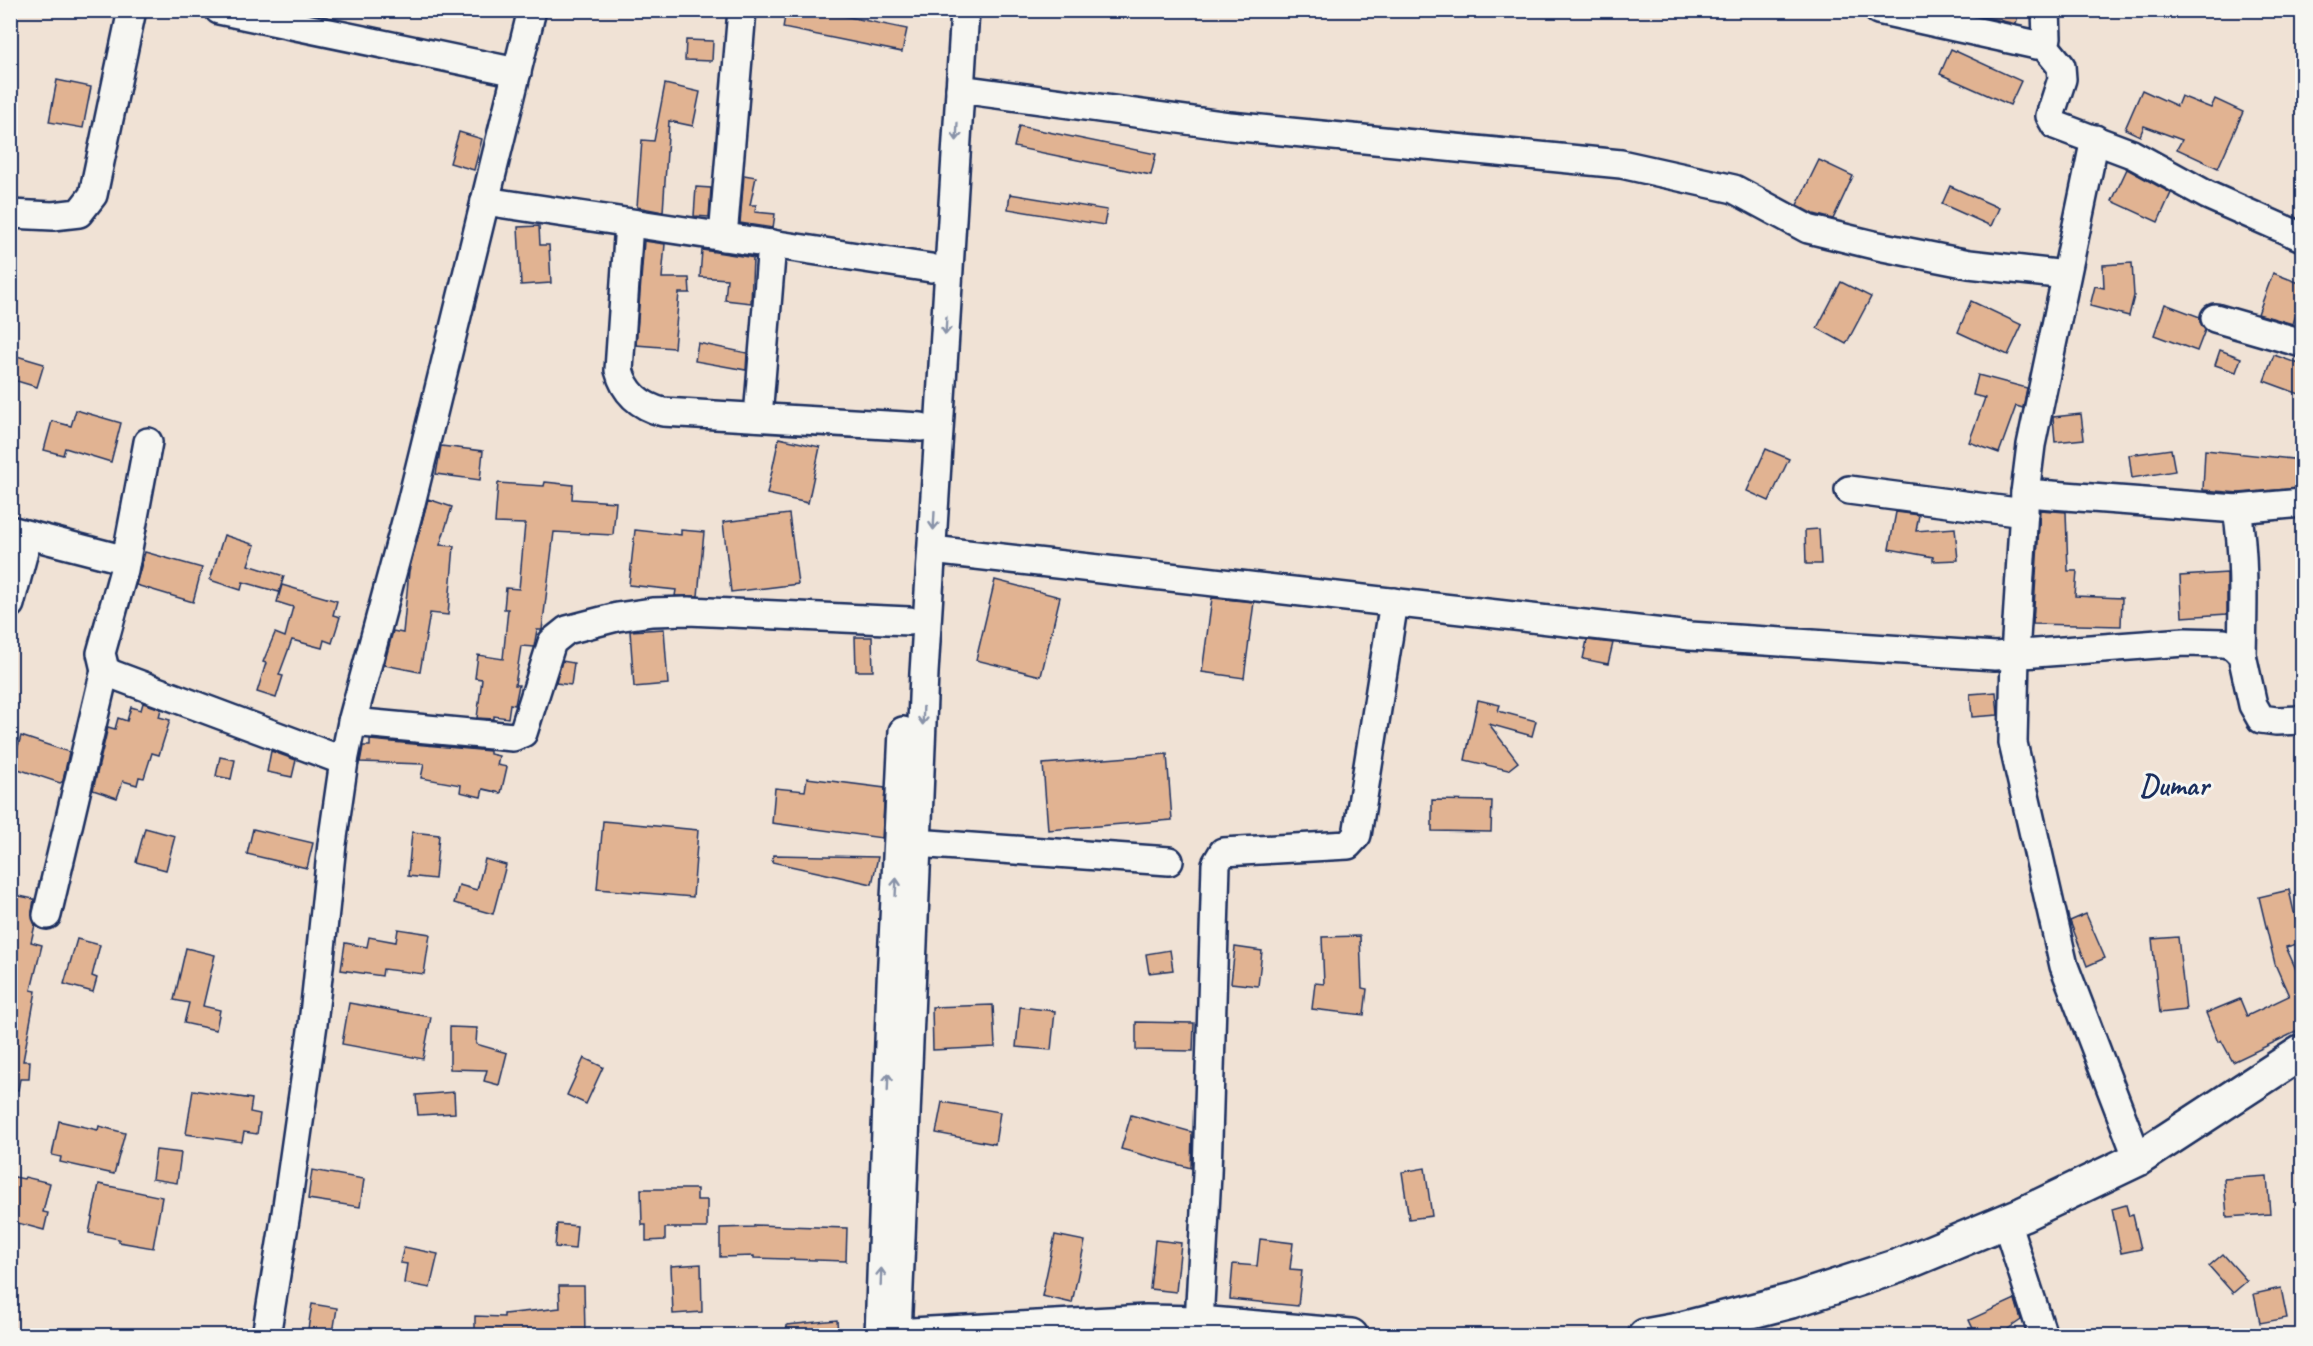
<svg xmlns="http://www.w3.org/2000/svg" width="2313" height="1346" viewBox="0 0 2313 1346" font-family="Caveat,sans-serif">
  <rect width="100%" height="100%" fill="#f0e2d5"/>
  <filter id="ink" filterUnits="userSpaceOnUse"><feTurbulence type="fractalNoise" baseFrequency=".0167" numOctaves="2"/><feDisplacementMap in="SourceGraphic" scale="12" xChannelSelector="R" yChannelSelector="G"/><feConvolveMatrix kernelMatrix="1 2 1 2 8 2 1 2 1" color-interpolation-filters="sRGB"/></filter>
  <g filter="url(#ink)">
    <g fill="#e1b392" stroke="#1b2f5e" stroke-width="1.5">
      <path d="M786,10H815L907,29L902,52L783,28Z"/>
      <path d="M1954,10H2019L2016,24Z"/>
      <path d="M686,40L713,41L712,61L685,60Z"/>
      <path d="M1951,49L2021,81L2010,105L1940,74Z"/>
      <path d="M57,80L91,87L83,128L49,122Z"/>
      <path d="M665,84L700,92L693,126L669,121L663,212L637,207L642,140L654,141Z"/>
      <path d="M2142,90L2177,106L2181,96L2211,108L2215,99L2243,112L2218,168L2177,149L2182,140L2144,126L2140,136L2125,129Z"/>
      <path d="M1019,126L1156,154L1151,175L1014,147Z"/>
      <path d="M459,132L482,139L474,170L450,163Z"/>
      <path d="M1819,160L1853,176L1833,219L1814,214L1797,205Z"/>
      <path d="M2127,169L2171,193L2158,222L2112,201Z"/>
      <path d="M744,175L756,177L750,205H756L755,212L775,214L773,228L740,223Z"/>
      <path d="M1950,186L1999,208L1991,226L1942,204Z"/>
      <path d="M696,187L711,188L709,217L694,216Z"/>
      <path d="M1010,194L1107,210L1104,225L1008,209Z"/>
      <path d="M539,226L540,245H549L551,283L521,285L518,227Z"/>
      <path d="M644,241L665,244L662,278H689L690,293H679L674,348L636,345Z"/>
      <path d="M702,250L755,258L753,259L751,303L725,300L727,279L700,277Z"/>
      <path d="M2132,263L2134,296L2129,316L2090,306L2095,286L2104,288L2103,265Z"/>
      <path d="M2273,273L2302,284V296L2293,324L2258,314Z"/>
      <path d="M1841,282L1871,297L1846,344L1817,328Z"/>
      <path d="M1971,301L2022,325L2008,355L1958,332Z"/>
      <path d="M2165,304L2200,317V322L2205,330L2197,351L2154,335Z"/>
      <path d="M698,343L747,353L746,370L695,361Z"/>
      <path d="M2220,350L2241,358L2236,372L2215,365Z"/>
      <path d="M10,354L44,364L37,387L10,379Z"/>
      <path d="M2274,355L2302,365V395L2264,381Z"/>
      <path d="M1978,375L2027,388L2023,408L2016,406L1999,453L1969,442L1985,398L1973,395Z"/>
      <path d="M76,410L121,423L111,462L65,448L63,455L44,450L52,421L71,426Z"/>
      <path d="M2081,414L2084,439L2055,442L2053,417Z"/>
      <path d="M779,438L820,447L808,503L767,494Z"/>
      <path d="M441,446L483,451L480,480L436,474Z"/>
      <path d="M1766,449L1789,459L1769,501L1747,491Z"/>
      <path d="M2171,449L2175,471L2132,478L2129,455Z"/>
      <path d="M2205,450L2302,460V488L2239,493L2203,490Z"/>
      <path d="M545,482L573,485L572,499L616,502L613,535L554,532L542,630H537L534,647L521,646L515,685H519L515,705L510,704L508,718L494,716V719L477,718L482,679L475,678L478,655L503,659L508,609H504L506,588L519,589L525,524L495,523L498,483L544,486Z"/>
      <path d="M428,499L452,507L440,545L454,546L448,615L430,613L420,672L384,665L393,631L403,633L409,571Z"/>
      <path d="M2040,510L2066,512L2068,571H2077L2075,596L2122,598L2121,626L2033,624Z"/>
      <path d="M1896,512L1919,515L1916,531L1955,528L1958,560L1933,561V557L1889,549Z"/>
      <path d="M789,514L798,584L731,592L723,522Z"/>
      <path d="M1819,529L1821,564H1806L1805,530Z"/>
      <path d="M635,530L681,535V530L704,532L698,596H675L676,590L629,585Z"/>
      <path d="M224,535L255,545L248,565L284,576L279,592L243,582L241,590L210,580Z"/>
      <path d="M145,552L202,568L193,602L136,585Z"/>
      <path d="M2227,573V614L2182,617L2180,576Z"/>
      <path d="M995,580L1060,597L1041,676L976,660Z"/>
      <path d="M282,585L337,601L333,615L340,617L332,643L324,640L322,648L292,640L279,675L283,676L276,698L257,692L266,663L263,662L275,633L285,637L293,607L277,602Z"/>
      <path d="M1212,598L1254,602L1244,678L1202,672Z"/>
      <path d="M664,629L668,684L634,687L630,631Z"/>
      <path d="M855,637H872L873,671H856Z"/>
      <path d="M1587,640L1613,643L1608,664L1583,659Z"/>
      <path d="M562,661L574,663L571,685L556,683Z"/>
      <path d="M1996,692L1998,715L1972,717L1970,694Z"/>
      <path d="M1478,700L1500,705L1498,711L1536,721L1532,736L1489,724L1518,762L1508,770L1465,760Z"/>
      <path d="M143,703L161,709L159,717L170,720L159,755L152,753L144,778L139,777L137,785L123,781L117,798L93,790L108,727L115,729L118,718L127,721L131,707L141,710Z"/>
      <path d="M21,736L69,752L63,781L60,783L12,767Z"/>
      <path d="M370,740L490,751V754L499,756L497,765L507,767L501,793L483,789L481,797L460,792L461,785L421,778L424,764L360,762L363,746H370Z"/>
      <path d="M271,751L296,760L292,777L267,772Z"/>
      <path d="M1167,754L1172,820L1048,830L1043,764Z"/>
      <path d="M220,757L235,760L231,779L216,776Z"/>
      <path d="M807,778L885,788L882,838L772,823L775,788L805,791Z"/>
      <path d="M1432,800L1492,801L1491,832L1432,831Z"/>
      <path d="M603,821L698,830L693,897L597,889Z"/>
      <path d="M145,828L175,836L166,870L136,862Z"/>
      <path d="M253,829L313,843L307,868L247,854Z"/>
      <path d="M412,832L439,835L435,879L408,876Z"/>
      <path d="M773,855L878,857L872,884L772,862Z"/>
      <path d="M485,859L506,865L493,914L454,903L459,885L477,890Z"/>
      <path d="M2289,890L2301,943L2286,947L2302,983V1029L2233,1062L2221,1040L2218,1042L2206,1013L2240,999L2247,1016L2289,996L2275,964L2259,897Z"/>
      <path d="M10,894L34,899L32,912L35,925L31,942L42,945L31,990L36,991L23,1061H30L29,1079H20L18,1090L10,1089Z"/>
      <path d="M2086,914L2105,958L2087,966L2070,921Z"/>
      <path d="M398,929L430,934L424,974L383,969L382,976L341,970L345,943L367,947L369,937L396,942Z"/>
      <path d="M1360,936L1362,988L1367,989L1364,1015L1312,1009L1315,983L1324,984L1322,937Z"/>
      <path d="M2178,937L2186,1010L2160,1013L2152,939Z"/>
      <path d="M77,939L100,945L92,976L97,978L93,992L64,984Z"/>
      <path d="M1235,947L1262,951L1258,986L1231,983Z"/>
      <path d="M186,948L215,955L203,1006L220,1010L216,1030L184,1023L189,1003L174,1000Z"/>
      <path d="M1170,950L1173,970L1149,973L1146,954Z"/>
      <path d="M349,1003L431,1017L423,1059L342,1044Z"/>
      <path d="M993,1005L995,1047L933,1050L932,1007Z"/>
      <path d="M1020,1007L1055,1011L1051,1050L1016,1047Z"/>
      <path d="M1136,1022L1194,1023L1193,1051L1136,1050Z"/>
      <path d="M450,1027L477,1028L476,1044L507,1053L499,1085L484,1081L487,1070L450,1069Z"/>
      <path d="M584,1058L603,1067L586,1104L567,1095Z"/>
      <path d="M193,1090L252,1099L250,1112L260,1114L257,1134L244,1132L242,1142L186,1134Z"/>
      <path d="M454,1092L455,1113L418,1115L416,1095Z"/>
      <path d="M942,1102L1000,1112L995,1144L936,1133Z"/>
      <path d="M1131,1115L1192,1132L1191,1168L1121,1149Z"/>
      <path d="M59,1121L98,1130L99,1126L125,1133L114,1174L60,1162L61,1157L52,1155Z"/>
      <path d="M156,1150L181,1153L177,1183L152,1179Z"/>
      <path d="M1425,1168L1432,1216L1409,1219L1402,1172Z"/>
      <path d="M312,1170L364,1179L360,1207L308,1199Z"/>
      <path d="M10,1176L24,1179L25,1177L50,1183L43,1212L48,1213L44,1230L14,1222L15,1216L10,1215Z"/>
      <path d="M2267,1176L2270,1214L2227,1217L2224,1179Z"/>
      <path d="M99,1184L162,1197L153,1248L119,1242V1239L89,1233Z"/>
      <path d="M641,1189H697V1200H707V1228H665V1240L646,1241V1225H642Z"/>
      <path d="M2126,1205L2129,1216L2133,1215L2141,1249L2121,1253L2112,1209Z"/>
      <path d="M557,1224L577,1226L575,1249L555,1247Z"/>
      <path d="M754,1225L847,1228L846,1261L754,1258V1256L720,1257V1228L754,1227Z"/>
      <path d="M1055,1235L1085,1241L1072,1303L1042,1296Z"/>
      <path d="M1260,1239L1293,1243L1290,1269L1302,1270L1298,1306L1230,1299L1233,1264L1257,1266Z"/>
      <path d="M1155,1240L1181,1243L1176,1292L1150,1289Z"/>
      <path d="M404,1247L438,1254L430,1288L404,1283L407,1264L400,1263Z"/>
      <path d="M2223,1254L2247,1281L2233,1293L2209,1266Z"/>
      <path d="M701,1264L702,1312L673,1314L671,1266Z"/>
      <path d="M559,1286H584L585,1335H475V1316L504,1317V1314L560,1308Z"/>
      <path d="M2281,1288L2287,1318L2260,1323L2254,1294Z"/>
      <path d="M2015,1299L2021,1320L2008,1329L2011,1335H1976L1969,1320Z"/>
      <path d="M312,1304L337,1308L333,1333L308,1329Z"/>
      <path d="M837,1320L838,1335H787V1325Z"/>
    </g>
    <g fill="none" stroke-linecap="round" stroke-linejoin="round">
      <defs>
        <g id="minor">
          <path d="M219,10L517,72"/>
          <path d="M1878,10L2037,45L2043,44L2047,38L2046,10"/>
          <path d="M2043,44L2061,66L2062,79L2050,116L2055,125L2132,154L2207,195L2302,237"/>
          <path d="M960,89L1230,126L1621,164L1734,189L1808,229L1878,246L1969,264L2066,275"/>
          <path d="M2095,139L2031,445L2025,493L2015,655L2013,743L2064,966L2138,1159"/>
          <path d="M485,201L931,268"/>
          <path d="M10,214L53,216L79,213L93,195L132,10"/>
          <path d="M629,223L619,370C625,393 640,406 663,412L921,427"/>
          <path d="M723,237L742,10"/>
          <path d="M2215,318L2302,343"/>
          <path d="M758,417L772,244"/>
          <path d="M148,442L124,570L101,653L105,670L114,675L344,761"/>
          <path d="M1849,490L2024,513"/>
          <path d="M2025,493L2237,509C2245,558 2243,606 2242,655"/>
          <path d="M2237,509L2302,503"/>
          <path d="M10,530L126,560"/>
          <path d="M932,550L1690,636L1995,656L2185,642L2224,643L2233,646L2242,655L2253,705L2261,719L2276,721L2302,720"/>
          <path d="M10,604L28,536"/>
          <path d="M352,722L513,737L523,733L552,642L567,630L617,617L652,612L688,611L909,621"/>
          <path d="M901,842L1169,861"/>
          <path d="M47,915L105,670"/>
          <path d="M2006,1221L2043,1336"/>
          <path d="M1199,1323L1207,1174L1216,864L1223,852L1348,845L1357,835L1394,602"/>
          <path d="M266,1336L286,1213L313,1024L332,844L344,761L352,722L411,503L532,10"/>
          <path d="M879,1336L891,983L903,731"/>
          <path d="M897,1336L924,673L965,10"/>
        </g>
        <g id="highway">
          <path d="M894,1336L1146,1322L1199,1323L1351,1336"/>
          <path d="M1645,1336L1678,1330L1791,1301L1898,1266L2023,1214L2138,1159L2302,1052"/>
        </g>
      </defs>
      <use href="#minor" stroke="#1b2f5e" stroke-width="32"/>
      <use href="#highway" stroke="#1b2f5e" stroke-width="38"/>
      <use href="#minor" stroke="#f6f6f2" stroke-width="27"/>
      <use href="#highway" stroke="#f6f6f2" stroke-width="33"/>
    </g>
    <defs><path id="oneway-shaft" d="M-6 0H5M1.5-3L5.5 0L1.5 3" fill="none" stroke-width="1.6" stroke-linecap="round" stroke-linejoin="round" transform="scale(1.5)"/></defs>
    <g stroke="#8892a8">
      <use href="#oneway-shaft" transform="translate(957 132) rotate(93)"/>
      <use href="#oneway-shaft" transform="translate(946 326) rotate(93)"/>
      <use href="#oneway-shaft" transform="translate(934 521) rotate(93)"/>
      <use href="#oneway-shaft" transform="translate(923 716) rotate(92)"/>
      <use href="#oneway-shaft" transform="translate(896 887) rotate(-87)"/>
      <use href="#oneway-shaft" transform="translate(888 1082) rotate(-88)"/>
      <use href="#oneway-shaft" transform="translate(881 1277) rotate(-88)"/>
    </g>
  </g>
  <g text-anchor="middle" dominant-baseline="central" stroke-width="6" stroke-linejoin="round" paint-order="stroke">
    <g font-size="30" font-weight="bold" fill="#1b2f5e" stroke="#f6f6f2">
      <text x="2174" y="785">Dumar</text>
    </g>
  </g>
  <rect width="2313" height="1346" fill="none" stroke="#f6f6f2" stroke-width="36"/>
  <rect x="18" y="18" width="2277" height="1310" fill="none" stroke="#1b2f5e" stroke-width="2" filter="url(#ink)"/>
</svg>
